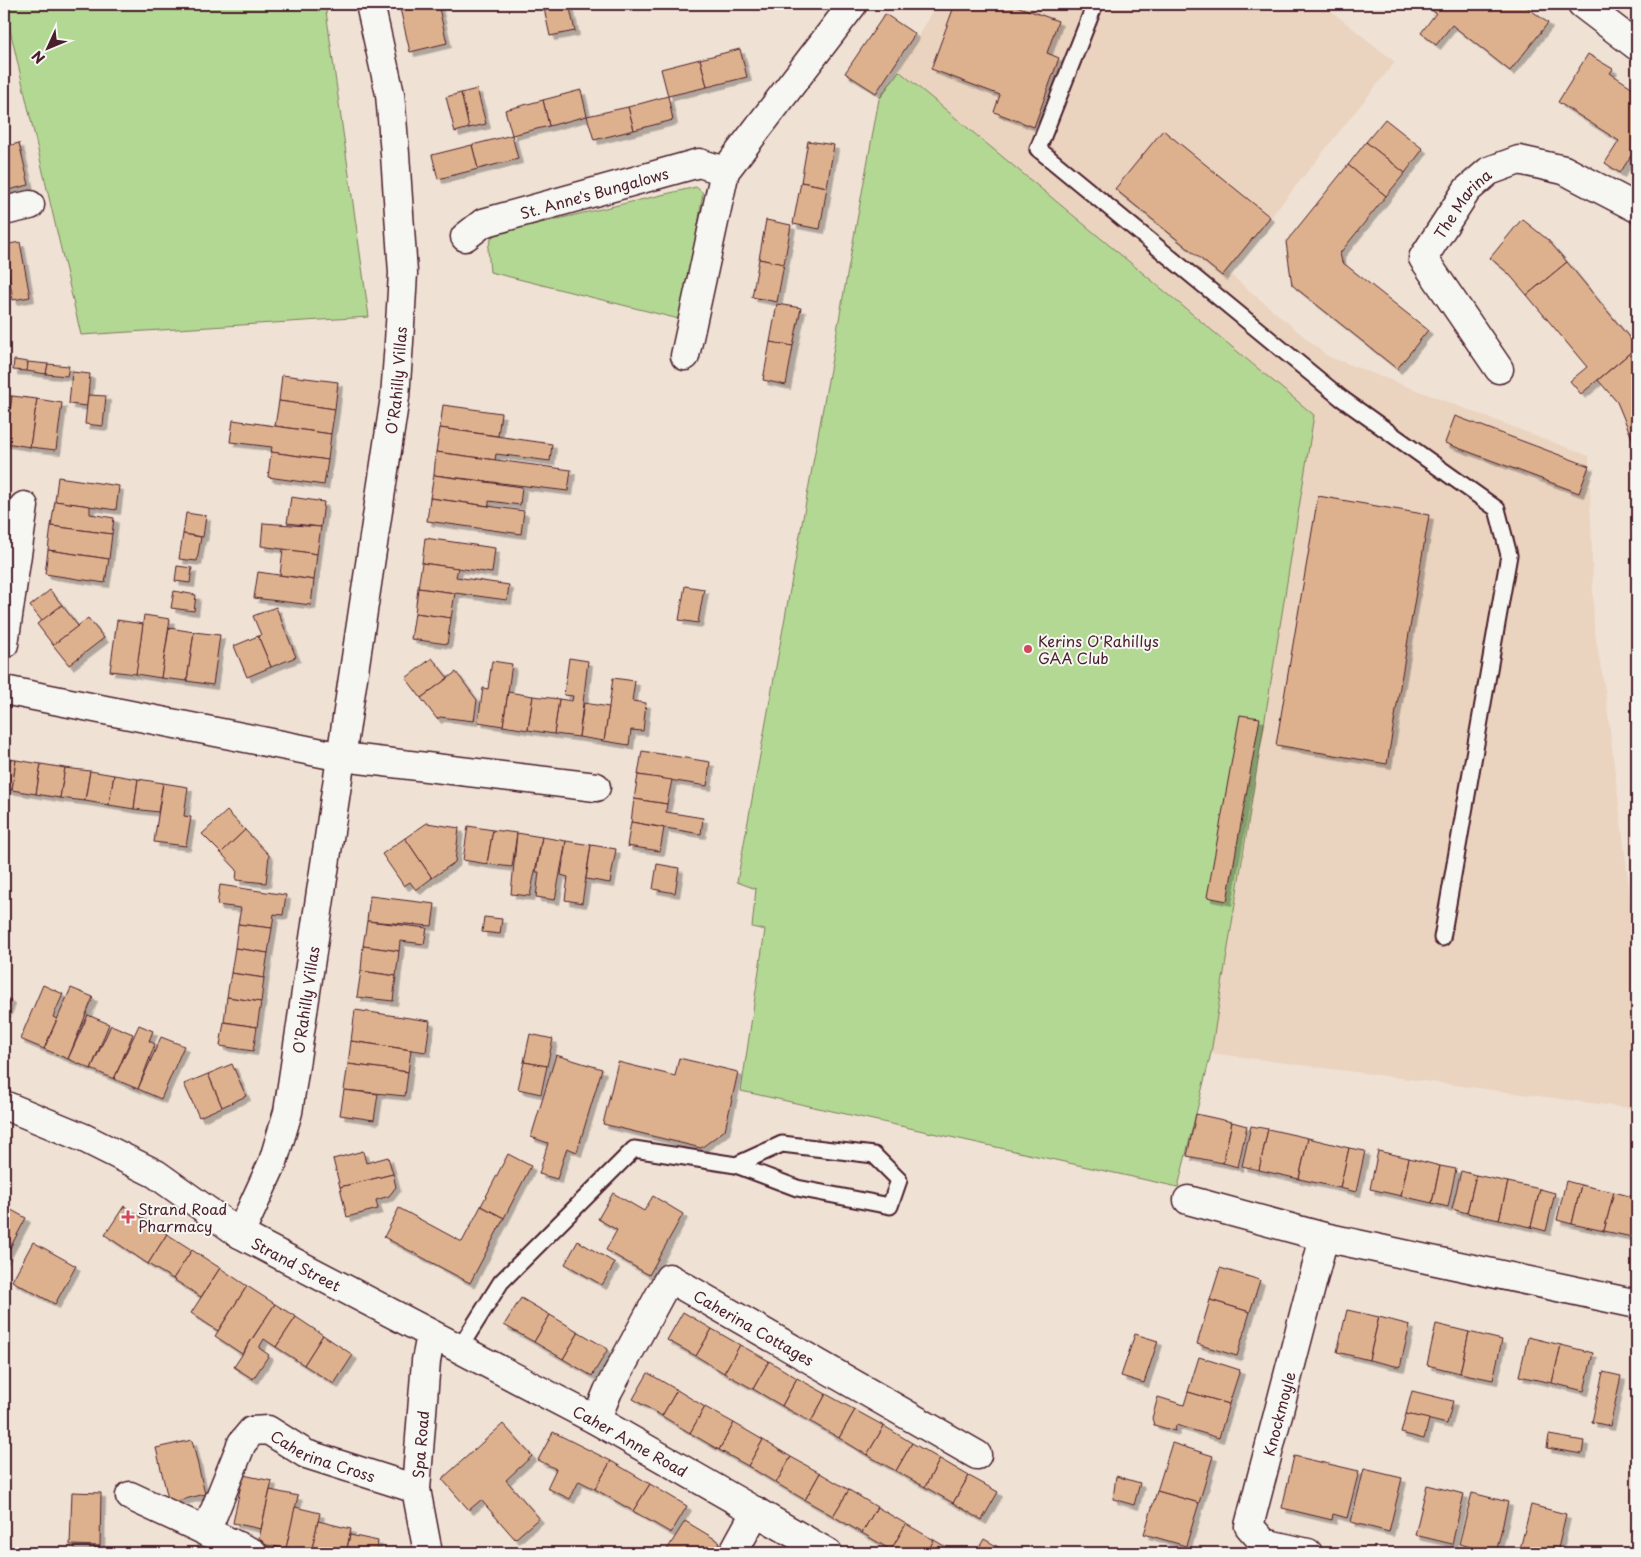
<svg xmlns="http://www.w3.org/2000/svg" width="1641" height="1557" viewBox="0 0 1641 1557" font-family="'Playpen Sans',sans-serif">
  <defs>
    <filter id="shadow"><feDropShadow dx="4.5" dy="4.5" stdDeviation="0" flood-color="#0004"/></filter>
  </defs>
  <rect width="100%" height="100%" fill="#efe1d4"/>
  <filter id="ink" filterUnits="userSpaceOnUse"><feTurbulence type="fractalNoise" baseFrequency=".02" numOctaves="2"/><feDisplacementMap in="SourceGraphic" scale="10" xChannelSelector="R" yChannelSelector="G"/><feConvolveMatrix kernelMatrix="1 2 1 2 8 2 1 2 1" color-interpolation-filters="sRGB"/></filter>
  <g filter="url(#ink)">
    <path fill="#ead3bf" d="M937,4H1322L1395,62L1227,272L1327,356L1589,456L1594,628L1605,691L1637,952V1109L1211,1053L1313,415L899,71Z"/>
    <g fill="#b3d893" stroke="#7e7c5f">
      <path d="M4,4H325L369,317L81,335Z"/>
      <path d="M899,71L1314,415L1211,1053L1178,1187L741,1091L765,930L752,927L756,889L737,882L879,99Z"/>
      <path d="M696,187L703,193L683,320L490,272L488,248L493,234Z"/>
    </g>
    <g fill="#deb18e" stroke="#4a1f2b" filter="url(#shadow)">
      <path d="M399,4H438L447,43L410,52Z"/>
      <path d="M543,4H569L575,31L550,36Z"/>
      <path d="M955,4H1011L1058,21L1047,53L1059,58L1034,127L994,112L1000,95L931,69Z"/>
      <path d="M1424,4H1523L1548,23L1510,71L1452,25L1436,45L1421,33L1436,13Z"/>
      <path d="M885,14L915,34L876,93L845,73Z"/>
      <path d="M740,49L747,77L707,87L700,59Z"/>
      <path d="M1588,54L1613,69L1610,73L1636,90L1637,88V153L1634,151L1620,173L1605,163L1619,141L1558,102Z"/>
      <path d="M700,59L707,87L668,96L661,69Z"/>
      <path d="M477,89L486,124L469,128L461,93Z"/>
      <path d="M581,90L587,116L549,126L543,100Z"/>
      <path d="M461,93L469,128L455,132L446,97Z"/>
      <path d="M668,96L673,120L634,130L628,107Z"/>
      <path d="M543,100L549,126L512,135L505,110Z"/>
      <path d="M628,107L634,130L594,140L587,116Z"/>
      <path d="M1385,119L1423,149L1405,173L1366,142Z"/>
      <path d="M1163,130L1270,217L1222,276L1115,189Z"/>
      <path d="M512,135L518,159L478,169L472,145Z"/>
      <path d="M808,141L834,145L827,187L801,182Z"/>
      <path d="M1366,142L1405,173L1386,196L1348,165Z"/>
      <path d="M19,143L29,185L4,191V147Z"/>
      <path d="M472,145L478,169L438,179L432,155Z"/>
      <path d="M1348,165L1386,196L1340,253L1342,262L1428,330L1397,369L1292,285L1286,242Z"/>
      <path d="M801,182L827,187L820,229L793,224Z"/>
      <path d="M1522,219L1548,240L1567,262L1527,295L1508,273L1490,258Z"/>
      <path d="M766,220L791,225L784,264L759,259Z"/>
      <path d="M20,242L30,297L13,300L4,245Z"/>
      <path d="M759,259L784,264L777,302L752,297Z"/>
      <path d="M1567,262L1637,347L1581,394L1570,381L1587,367L1527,295Z"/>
      <path d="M777,304L801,308L793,346L770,342Z"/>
      <path d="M770,342L793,346L786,385L763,380Z"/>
      <path d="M1637,347V441L1632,438L1617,402L1598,380Z"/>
      <path d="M14,360L28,362L27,371L13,370Z"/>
      <path d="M28,362L48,364L46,374L27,371Z"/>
      <path d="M48,364L69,366L67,376L46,374Z"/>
      <path d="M72,372L90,374L87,406L69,404Z"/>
      <path d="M282,375L338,382L335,409L279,401Z"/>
      <path d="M4,395L12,396L6,443H4Z"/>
      <path d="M88,395L106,396L103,426L85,424Z"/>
      <path d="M12,396L37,399L30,447L6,443Z"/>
      <path d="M37,399L62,403L56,450L30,447Z"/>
      <path d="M279,401L335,409L331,434L275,426Z"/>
      <path d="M443,405L501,413L498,436L440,428Z"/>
      <path d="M1455,416L1589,466L1579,493L1445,443Z"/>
      <path d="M233,420L331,434L328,460L271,452L272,447L230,442Z"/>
      <path d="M440,428L552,444L550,461L496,454L495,460L436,452Z"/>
      <path d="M271,452L328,460L324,485L268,477Z"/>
      <path d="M436,452L571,470L568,491L434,475Z"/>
      <path d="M434,475L522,487L520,505L489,501V506L430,498Z"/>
      <path d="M58,477L119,486L116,510L55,501Z"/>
      <path d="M1318,496L1429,515L1387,764L1276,745Z"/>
      <path d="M291,497L324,502L321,527L287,523Z"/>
      <path d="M430,498L524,511L521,534L427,521Z"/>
      <path d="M55,501L90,506V514L114,518L112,534L51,526Z"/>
      <path d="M186,513L206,516L203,537L183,534Z"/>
      <path d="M263,523L321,527L317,554L261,546Z"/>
      <path d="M51,526L112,534L109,559L48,550Z"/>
      <path d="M183,534L201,537L197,561L179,559Z"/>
      <path d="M425,538L495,548L492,573L422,563Z"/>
      <path d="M283,549L317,554L314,580L280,575Z"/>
      <path d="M48,550L109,559L105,583L45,574Z"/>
      <path d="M422,563L458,568L456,577L509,585L507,600L418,588Z"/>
      <path d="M177,566L192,568L190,583L175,581Z"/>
      <path d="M258,572L314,580L311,605L254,598Z"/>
      <path d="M685,586L704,589L698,623L679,620Z"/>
      <path d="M418,588L455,593L451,618L415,613Z"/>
      <path d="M50,590L62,605L42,621L30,606Z"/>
      <path d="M174,591L196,595L194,611L171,608Z"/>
      <path d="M62,605L78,626L53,645L37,624Z"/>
      <path d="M276,607L296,657L271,667L258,636L261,635L253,616Z"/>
      <path d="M415,613L451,618L447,644L411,639Z"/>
      <path d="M144,615L170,619L161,678L136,674Z"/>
      <path d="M88,618L104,638L69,665L53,645Z"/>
      <path d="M117,620L143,624L136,674L110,671Z"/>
      <path d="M169,628L194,632L187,681L161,678Z"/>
      <path d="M194,632L220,635L213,685L187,681Z"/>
      <path d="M258,636L271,667L247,677L234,646Z"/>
      <path d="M432,658L448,678L421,698L406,678Z"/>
      <path d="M569,658L588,661L579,737L554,734L559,699L572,701L573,696L564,695Z"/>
      <path d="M492,661L512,664L503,726L478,722L483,688L488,689Z"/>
      <path d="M456,672L477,700L474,721L440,717L437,719L421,698Z"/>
      <path d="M613,678L635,681L632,701L646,703L643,731L631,730L629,745L604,741Z"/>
      <path d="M508,692L533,696L528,730L503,726Z"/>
      <path d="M533,696L559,699L554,734L528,730Z"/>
      <path d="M584,703L609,707L604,741L579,737Z"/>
      <path d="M1240,715L1260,718L1227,901L1207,897Z"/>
      <path d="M642,751L710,762L707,786L638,775Z"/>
      <path d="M4,758L16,760L12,790L4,789Z"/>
      <path d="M16,760L41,764L36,794L12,790Z"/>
      <path d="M41,764L65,768L60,798L36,794Z"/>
      <path d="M65,768L90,771L85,801L60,798Z"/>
      <path d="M90,771L114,775L109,805L85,801Z"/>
      <path d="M114,775L138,779L134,809L109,805Z"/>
      <path d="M638,775L672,780L667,804L634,799Z"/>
      <path d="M138,779L163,783L158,812L134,809Z"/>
      <path d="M163,783L188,787L184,816L191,817L186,846L154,842Z"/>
      <path d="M634,799L667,804L666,812L703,818L701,834L631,822Z"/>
      <path d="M227,811L245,830L221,853L202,834Z"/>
      <path d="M631,822L664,828L660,851L627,846Z"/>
      <path d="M427,823L459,828L455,862L432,878L405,838Z"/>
      <path d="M468,826L493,830L487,864L463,860Z"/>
      <path d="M245,830L269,855L266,883L236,880L237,870L221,853Z"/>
      <path d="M493,830L517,833L512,867L487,864Z"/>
      <path d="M517,833L542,837L530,896L511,894Z"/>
      <path d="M542,837L566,841L555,900L536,897L539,872H536Z"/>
      <path d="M405,838L432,878L416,890L410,882L404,886L382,854Z"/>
      <path d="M566,841L591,845L582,903L565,900L568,877L561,875Z"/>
      <path d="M591,845L616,849L610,883L586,879Z"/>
      <path d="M657,864L679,868L675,893L653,889Z"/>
      <path d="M220,885L286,895L283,915L274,914L272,928L238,924L241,908L217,905Z"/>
      <path d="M370,896L435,904L432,926L367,921Z"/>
      <path d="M484,917L502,919L500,934L482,932Z"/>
      <path d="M367,921L427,928L424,944L400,941L399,951L363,946Z"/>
      <path d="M238,924L272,928L268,953L235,948Z"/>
      <path d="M363,946L399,951L396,976L361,971Z"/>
      <path d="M235,948L268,953L264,978L231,973Z"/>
      <path d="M361,971L396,976L393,1001L357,997Z"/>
      <path d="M231,973L264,978L261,1002L227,997Z"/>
      <path d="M43,985L63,994L53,1017L57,1019L44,1049L20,1039Z"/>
      <path d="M71,988L93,997L68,1059L44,1049Z"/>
      <path d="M4,997L11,1000L4,1018Z"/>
      <path d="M227,997L261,1002L257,1027L224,1022Z"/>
      <path d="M355,1010L430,1021L426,1052L351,1041Z"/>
      <path d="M88,1015L109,1024L91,1069L68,1059Z"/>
      <path d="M224,1022L257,1027L253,1051L220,1046Z"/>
      <path d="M111,1025L133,1034L114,1079L91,1069Z"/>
      <path d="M139,1025L153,1031L149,1041L155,1044L138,1089L114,1079Z"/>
      <path d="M530,1034L553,1039L547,1066L524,1062Z"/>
      <path d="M161,1037L184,1046L161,1099L138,1089Z"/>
      <path d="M351,1041L411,1050L408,1072L348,1064Z"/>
      <path d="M556,1055L602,1069L577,1152L567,1148L557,1179L539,1174L548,1143L531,1137Z"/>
      <path d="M679,1058L738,1072L725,1130L701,1148L603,1124L618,1062L675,1076Z"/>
      <path d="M524,1062L547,1066L541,1094L518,1089Z"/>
      <path d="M232,1064L246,1096L222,1107L208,1074Z"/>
      <path d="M348,1064L408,1072L405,1096L344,1090Z"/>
      <path d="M208,1074L222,1107L199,1117L184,1084Z"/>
      <path d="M344,1090L378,1094L374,1120L340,1115Z"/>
      <path d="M1196,1114L1232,1122L1223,1163L1187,1156Z"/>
      <path d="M1232,1122L1247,1126L1238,1167L1223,1163Z"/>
      <path d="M1251,1126L1268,1129L1259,1170L1242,1166Z"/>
      <path d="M1268,1129L1308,1138L1299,1179L1259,1170Z"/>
      <path d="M1308,1138L1349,1148L1340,1188L1299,1179Z"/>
      <path d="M1349,1148L1365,1151L1356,1192L1340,1188Z"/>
      <path d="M363,1151L366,1163L388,1157L393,1174L340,1187L333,1159Z"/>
      <path d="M1378,1151L1409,1158L1401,1196L1370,1189Z"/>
      <path d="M508,1154L531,1166L504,1218L481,1206Z"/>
      <path d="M1409,1158L1440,1166L1432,1203L1401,1196Z"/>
      <path d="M1440,1166L1456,1169L1448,1207L1432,1203Z"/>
      <path d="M1461,1171L1476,1175L1467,1213L1452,1209Z"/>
      <path d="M393,1174L396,1187L389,1196L376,1200L378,1209L347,1217L340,1187Z"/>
      <path d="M1476,1175L1508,1182L1499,1220L1467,1213Z"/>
      <path d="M1566,1181L1581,1185L1572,1224L1557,1220Z"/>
      <path d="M1508,1182L1540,1189L1531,1227L1499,1220Z"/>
      <path d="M1581,1185L1614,1192L1604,1231L1572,1224Z"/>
      <path d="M1540,1189L1555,1193L1546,1231L1531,1227Z"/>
      <path d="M1614,1192L1637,1198V1238L1604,1231Z"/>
      <path d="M613,1193L644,1211L653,1196L683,1214L649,1275L606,1250L617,1230L598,1219Z"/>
      <path d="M4,1206L26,1218L4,1259Z"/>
      <path d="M124,1206L167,1234L148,1264L105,1235Z"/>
      <path d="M481,1206L504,1218L470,1283L384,1237L399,1208L462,1242Z"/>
      <path d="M167,1234L192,1250L173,1279L148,1264Z"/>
      <path d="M578,1241L615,1263L602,1285L565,1264Z"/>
      <path d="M33,1242L76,1266L55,1304L12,1281Z"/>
      <path d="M192,1250L220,1268L201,1297L173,1279Z"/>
      <path d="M220,1268L247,1286L218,1331L191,1313Z"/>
      <path d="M1220,1268L1260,1280L1250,1312L1210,1300Z"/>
      <path d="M247,1286L275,1304L242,1354L215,1336Z"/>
      <path d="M521,1298L550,1315L534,1342L504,1325Z"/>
      <path d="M1210,1300L1250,1312L1237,1356L1197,1344Z"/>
      <path d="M275,1304L296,1317L276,1347L264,1339L259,1348L269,1355L253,1379L234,1367Z"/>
      <path d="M1347,1310L1379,1317L1369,1360L1337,1352Z"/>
      <path d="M683,1312L712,1329L696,1356L667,1340Z"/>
      <path d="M550,1315L579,1332L563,1359L534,1342Z"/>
      <path d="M296,1317L323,1335L304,1365L276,1347Z"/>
      <path d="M1379,1317L1410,1325L1400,1367L1369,1360Z"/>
      <path d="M1436,1324L1469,1332L1460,1373L1427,1365Z"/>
      <path d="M712,1329L740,1345L724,1373L696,1356Z"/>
      <path d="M579,1332L608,1349L592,1376L563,1359Z"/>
      <path d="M1469,1332L1502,1340L1493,1380L1460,1373Z"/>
      <path d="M1135,1334L1158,1341L1144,1383L1121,1376Z"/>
      <path d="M323,1335L353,1355L334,1384L304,1365Z"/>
      <path d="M1528,1337L1561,1345L1552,1383L1519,1376Z"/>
      <path d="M740,1345L769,1361L753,1389L724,1373Z"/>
      <path d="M1561,1345L1593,1353L1584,1391L1552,1383Z"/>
      <path d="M1199,1357L1240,1370L1229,1404L1188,1392Z"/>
      <path d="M769,1361L797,1378L782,1406L753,1389Z"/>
      <path d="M1603,1372L1621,1376L1610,1426L1592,1422Z"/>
      <path d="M648,1373L677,1390L662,1416L633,1399Z"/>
      <path d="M797,1378L826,1394L811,1422L782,1406Z"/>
      <path d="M677,1390L705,1407L690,1433L662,1416Z"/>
      <path d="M1412,1391L1453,1401L1447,1424L1406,1414Z"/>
      <path d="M1188,1392L1229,1404L1219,1438L1176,1425L1175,1431L1154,1425L1152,1418L1158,1397L1184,1405Z"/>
      <path d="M826,1394L855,1410L839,1438L811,1422Z"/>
      <path d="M705,1407L734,1423L719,1450L690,1433Z"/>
      <path d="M855,1410L884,1426L867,1455L839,1438Z"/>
      <path d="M1406,1414L1429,1419L1424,1439L1401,1433Z"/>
      <path d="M734,1423L763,1440L748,1466L719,1450Z"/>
      <path d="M503,1424L532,1456L506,1480L539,1518L515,1539L481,1500L469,1510L442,1479Z"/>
      <path d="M884,1426L912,1443L896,1471L867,1455Z"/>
      <path d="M553,1432L611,1461L595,1489L579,1481L570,1499L547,1488L556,1469L538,1460Z"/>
      <path d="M1549,1435L1584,1441L1582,1454L1547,1448Z"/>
      <path d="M192,1440L205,1494L169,1503L156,1448Z"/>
      <path d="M763,1440L791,1457L776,1483L748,1466Z"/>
      <path d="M912,1443L940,1459L925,1487L896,1471Z"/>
      <path d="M1172,1443L1213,1456L1199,1503L1157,1491Z"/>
      <path d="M1294,1456L1359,1471L1347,1518L1333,1514L1332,1520L1282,1508Z"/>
      <path d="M791,1457L820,1473L805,1500L776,1483Z"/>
      <path d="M940,1459L969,1476L953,1503L925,1487Z"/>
      <path d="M611,1461L650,1484L633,1511L595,1489Z"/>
      <path d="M1364,1469L1402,1478L1389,1532L1351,1522Z"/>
      <path d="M820,1473L849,1490L833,1516L805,1500Z"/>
      <path d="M243,1475L272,1481L261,1529L233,1523Z"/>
      <path d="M969,1476L998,1492L982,1520L953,1503Z"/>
      <path d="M1116,1476L1140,1483L1134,1505L1113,1499Z"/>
      <path d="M650,1484L687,1506L671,1533L633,1511Z"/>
      <path d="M1427,1485L1464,1494L1452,1544L1415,1535Z"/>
      <path d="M270,1490L298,1496L286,1549L258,1543Z"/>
      <path d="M849,1490L877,1507L862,1533L833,1516Z"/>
      <path d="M1157,1491L1199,1503L1186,1546L1144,1534Z"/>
      <path d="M72,1492L101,1493L100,1546L70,1545Z"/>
      <path d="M1472,1493L1508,1502L1496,1553L1459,1544Z"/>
      <path d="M1531,1505L1566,1514L1557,1553H1519Z"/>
      <path d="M295,1507L320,1513L311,1553H285Z"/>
      <path d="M877,1507L906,1524L891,1550L862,1533Z"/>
      <path d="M318,1521L351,1529L346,1553H311Z"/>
      <path d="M685,1521L720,1542L713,1553H665Z"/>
      <path d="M906,1524L934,1540L927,1553H896L891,1550Z"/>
      <path d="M350,1535L378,1541L376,1553H346Z"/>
      <path d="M984,1539L1007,1552L1006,1553H976Z"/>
      <path d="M934,1540L956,1553H927Z"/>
    </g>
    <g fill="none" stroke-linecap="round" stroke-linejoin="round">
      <defs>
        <g id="service">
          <path d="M1095,4L1038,149L1341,398L1497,509L1509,555L1442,938"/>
          <path d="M459,1349L501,1282L634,1149L736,1165L782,1144L874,1155L899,1180L890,1206L797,1188L736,1165"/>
        </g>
        <g id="minor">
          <path d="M1582,4L1637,46"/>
          <path d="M4,211L30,205"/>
          <path id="s1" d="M465,237L483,223L699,163L725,171"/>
          <path d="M685,356L725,171L853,4"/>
          <path id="s2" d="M1499,369L1423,258L1467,190L1489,171L1519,160L1564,170L1637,208"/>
          <path d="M4,644L24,506"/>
          <path d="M4,690L342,757L596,787"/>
          <path d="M1188,1200L1324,1237L1637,1304"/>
          <path id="s3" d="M240,1234L273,1162L288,1112L395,397L399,342L403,273L395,154L390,94L370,4"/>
          <path id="s4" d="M596,1420L608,1391L669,1278L977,1455"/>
          <path d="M130,1496L253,1553"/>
          <path id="s5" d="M206,1532L242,1443L252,1431L268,1430L306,1454L416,1489"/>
          <path id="s6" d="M428,1553L416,1489L426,1361L431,1335"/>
          <path d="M733,1553L756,1511"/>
          <path id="s7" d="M1308,1553L1264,1543L1249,1526L1324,1237"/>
        </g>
        <g id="tertiary">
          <path id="s8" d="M4,1105L84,1138L156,1174L240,1234L596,1420L828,1553"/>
        </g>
      </defs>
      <use href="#service" stroke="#4a1f2b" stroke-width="19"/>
      <use href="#minor" stroke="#4a1f2b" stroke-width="31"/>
      <use href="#tertiary" stroke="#4a1f2b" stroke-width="31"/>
      <use href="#service" stroke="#f6f6f2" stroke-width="15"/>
      <use href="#minor" stroke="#f6f6f2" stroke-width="28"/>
      <use href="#tertiary" stroke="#f6f6f2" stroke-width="28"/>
    </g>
  </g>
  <g fill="#d1495b" stroke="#f6f6f2" stroke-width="2">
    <circle cx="1028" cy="649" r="5"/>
    <path d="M125.5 1209.5h5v5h5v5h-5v5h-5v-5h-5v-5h5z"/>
  </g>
  <g text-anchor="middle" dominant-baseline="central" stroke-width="4" stroke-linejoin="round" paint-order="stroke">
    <g font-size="15" fill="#4a1f2b" stroke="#f6f6f2">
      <text stroke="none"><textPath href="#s1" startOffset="138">St. Anne's Bungalows</textPath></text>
      <text stroke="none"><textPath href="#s2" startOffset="202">The Marina</textPath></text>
      <text stroke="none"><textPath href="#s3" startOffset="871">O'Rahilly Villas</textPath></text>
      <text stroke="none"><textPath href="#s3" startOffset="245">O'Rahilly Villas</textPath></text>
      <text stroke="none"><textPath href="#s8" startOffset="334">Strand Street</textPath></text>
      <text stroke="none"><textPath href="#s4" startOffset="258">Caherina Cottages</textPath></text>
      <text stroke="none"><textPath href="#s7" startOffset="184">Knockmoyle</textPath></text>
      <text stroke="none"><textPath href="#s8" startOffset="712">Caher Anne Road</textPath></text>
      <text stroke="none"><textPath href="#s6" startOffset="110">Spa Road</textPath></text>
      <text stroke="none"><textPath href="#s5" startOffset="189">Caherina Cross</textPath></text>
    </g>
    <g font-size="15" fill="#4a1f2b" stroke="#f6f6f2" text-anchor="start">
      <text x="1038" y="640">Kerins O'Rahillys<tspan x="1038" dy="17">GAA Club</tspan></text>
      <text x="138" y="1208">Strand Road<tspan x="138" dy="17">Pharmacy</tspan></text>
    </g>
  </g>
  <rect width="1641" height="1557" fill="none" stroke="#f6f6f2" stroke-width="20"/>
  <rect x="10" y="10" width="1621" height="1537" fill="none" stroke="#4a1f2b" stroke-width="2" filter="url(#ink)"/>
  <g transform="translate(48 48) rotate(226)" stroke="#f6f6f2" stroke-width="4" paint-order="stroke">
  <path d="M0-4L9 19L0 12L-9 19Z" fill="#4a1f2b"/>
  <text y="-8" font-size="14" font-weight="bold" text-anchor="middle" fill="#4a1f2b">N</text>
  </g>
</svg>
